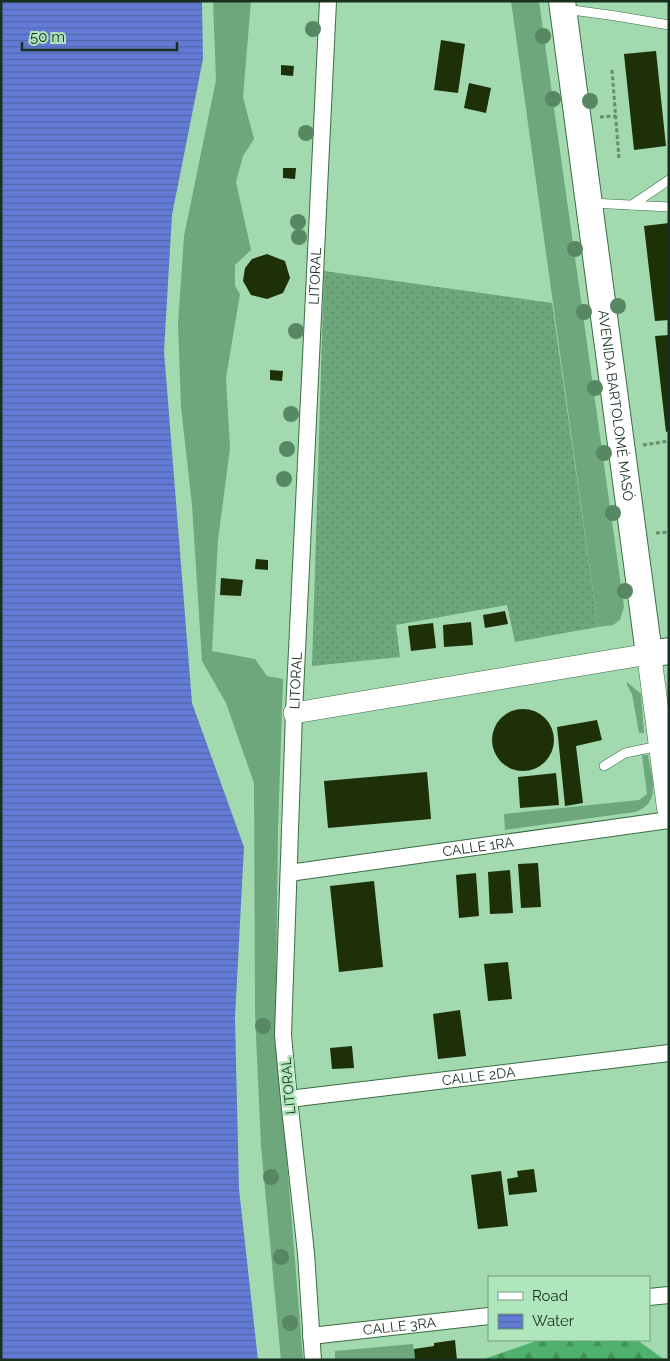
<svg xmlns="http://www.w3.org/2000/svg" width="670" height="1361" viewBox="0 0 670 1361" font-family="Raleway,sans-serif">
  <defs>
    <pattern id="forest-firs" width="22" height="20" patternUnits="userSpaceOnUse" patternTransform="scale(1.25)"><rect width="22" height="20" fill="#4fb26c"/><path d="M5 1l3.5 6h-7zM16 11l3.5 6h-7z" fill="#419158"/></pattern>
    <pattern id="garden-dots" width="8" height="8" patternUnits="userSpaceOnUse" patternTransform="scale(1.25)"><rect width="8" height="8" fill="#6fa77c"/><path d="M2 2h.1M6 6h.1" fill="none" stroke="#5a8865" stroke-width="1.8" stroke-linecap="round"/></pattern>
    <pattern id="water-rules" width="6" height="5" patternUnits="userSpaceOnUse" patternTransform="scale(1.25)"><rect width="6" height="5" fill="#637bd4"/><path d="M0 2.5h6" fill="none" stroke="#5165ab"/></pattern>
  </defs>
  <rect width="100%" height="100%" fill="#a2d9ae"/>
  <g fill="#6fa77c">
    <path d="M213,1H251L243,97L254,139L243,156L236,182L251,250L235,265V286L240,294L226,378L230,448L218,540L212,651L255,659L267,676L283,679L278,830L276,985L284,1125L303,1360H281L261,1146L255,1013L254,783L226,703L202,661L192,505L181,407L178,324L184,236L216,80Z"/>
    <path d="M511,1H539L624,607L620,620L613,625L598,627Z"/>
    <path d="M627,682L641,694L644,733H639L632,694L627,685Z"/>
    <path d="M642,755H648C651,778 663,802 635,812L505,830L504,814L639,800L647,794Z"/>
    <path d="M413,1344L415,1360H335V1351Z"/>
  </g>
  <path fill="url(#forest-firs)" d="M539,1340H637L665,1360H487V1358Z"/>
  <path fill="url(#garden-dots)" d="M324,271L552,303L598,627L515,642L507,605L396,625L400,657L312,666Z"/>
  <path fill="url(#water-rules)" d="M1,1H202L203,59L172,215L164,351L192,703L244,847L235,1018L239,1189L258,1360H1Z"/>
  <g fill="#1d3008">
    <path d="M441,40L465,44L458,93L434,90Z"/>
    <path d="M656,51L666,146L634,150L624,54Z"/>
    <path d="M281,65L294,66L293,76L281,75Z"/>
    <path d="M469,83L491,88L486,113L464,108Z"/>
    <path d="M283,168H296L295,179L283,178Z"/>
    <path d="M669,223V320L655,321L644,226Z"/>
    <path d="M267,254L285,261L290,278L283,293L267,299L251,295L243,281L245,268L252,259Z"/>
    <path d="M669,335V431L666,432L655,336Z"/>
    <path d="M270,370L283,371L282,381L270,380Z"/>
    <path d="M256,559L268,560V570L255,569Z"/>
    <path d="M221,578L243,580L241,596L220,595Z"/>
    <path d="M505,611L508,624L485,628L483,615Z"/>
    <path d="M471,622L473,645L444,647L443,625Z"/>
    <path d="M433,623L436,648L411,651L408,626Z"/>
    <circle cx="523" cy="740" r="31"/>
    <path d="M597,720L602,740L576,746L583,803L565,806L557,727Z"/>
    <path d="M427,772L431,819L328,828L324,781Z"/>
    <path d="M556,773L559,805L520,808L518,777Z"/>
    <path d="M538,863L541,907L521,908L518,864Z"/>
    <path d="M510,870L513,913L490,914L488,872Z"/>
    <path d="M476,873L479,916L459,918L456,875Z"/>
    <path d="M374,881L383,967L339,972L330,886Z"/>
    <path d="M508,962L512,999L488,1001L484,964Z"/>
    <path d="M460,1010L466,1056L438,1059L433,1014Z"/>
    <path d="M352,1046L354,1068L332,1069L330,1048Z"/>
    <path d="M534,1169L537,1192L509,1195L507,1179L518,1177L517,1171Z"/>
    <path d="M501,1171L508,1226L478,1229L471,1175Z"/>
    <path d="M455,1340L457,1360H415L414,1349L434,1346V1343Z"/>
  </g>
  <g fill="none" stroke-linecap="round" stroke-linejoin="round">
    <defs>
      <g id="service">
        <path d="M565,9L616,16L669,25"/>
        <path d="M591,203L669,207"/>
        <path d="M632,205L669,180"/>
        <path d="M604,766L625,753L659,746"/>
      </g>
      <g id="minor">
        <path id="s1" d="M289,873L669,820"/>
        <path id="s2" d="M289,1099L669,1053"/>
        <path d="M649,1297L669,1295"/>
        <path id="s3" d="M311,1336L489,1316"/>
        <path id="s4" d="M313,1360L306,1253L289,1099L283,1035L294,713L328,1"/>
      </g>
      <path id="tertiary" d="M294,713L649,654"/>
      <path id="secondary" d="M649,654L669,808"/>
      <g id="primary">
        <path id="s5" d="M562,1L649,654L669,651"/>
      </g>
    </defs>
    <use href="#service" stroke="#3a6e47" stroke-width="10"/>
    <use href="#minor" stroke="#3a6e47" stroke-width="18"/>
    <use href="#tertiary" stroke="#3a6e47" stroke-width="22"/>
    <use href="#secondary" stroke="#3a6e47" stroke-width="25"/>
    <use href="#primary" stroke="#3a6e47" stroke-width="28"/>
    <g stroke="#658d6e" stroke-width="3" stroke-dasharray="4 2.5" stroke-linecap="butt">
      <path d="M612,70L619,159"/>
      <path d="M600,117L616,116"/>
      <path d="M643,445L669,441"/>
      <path d="M656,533L669,532"/>
    </g>
    <use href="#service" stroke="#fff" stroke-width="9"/>
    <use href="#minor" stroke="#fff" stroke-width="16"/>
    <use href="#tertiary" stroke="#fff" stroke-width="21"/>
    <use href="#secondary" stroke="#fff" stroke-width="24"/>
    <use href="#primary" stroke="#fff" stroke-width="26"/>
  </g>
  <g fill="#588764">
    <circle cx="313" cy="29" r="8"/>
    <circle cx="543" cy="36" r="8"/>
    <circle cx="553" cy="99" r="8"/>
    <circle cx="590" cy="101" r="8"/>
    <circle cx="306" cy="133" r="8"/>
    <circle cx="298" cy="222" r="8"/>
    <circle cx="299" cy="237" r="8"/>
    <circle cx="575" cy="249" r="8"/>
    <circle cx="618" cy="306" r="8"/>
    <circle cx="584" cy="312" r="8"/>
    <circle cx="296" cy="331" r="8"/>
    <circle cx="595" cy="388" r="8"/>
    <circle cx="291" cy="414" r="8"/>
    <circle cx="287" cy="449" r="8"/>
    <circle cx="604" cy="453" r="8"/>
    <circle cx="284" cy="479" r="8"/>
    <circle cx="613" cy="513" r="8"/>
    <circle cx="625" cy="591" r="8"/>
    <circle cx="263" cy="1026" r="8"/>
    <circle cx="271" cy="1177" r="8"/>
    <circle cx="281" cy="1257" r="8"/>
    <circle cx="290" cy="1323" r="8"/>
  </g>
  <g text-anchor="middle" dominant-baseline="central" stroke-width="5" stroke-linejoin="round" paint-order="stroke">
    <g font-size="14" fill="#192f1f" stroke="#afe6bb">
      <text stroke="none"><textPath href="#s4" startOffset="1086">LITORAL</textPath></text>
      <text stroke="none"><textPath href="#s5" startOffset="408">AVENIDA BARTOLOMÉ MASÓ</textPath></text>
      <text stroke="none"><textPath href="#s4" startOffset="681">LITORAL</textPath></text>
      <text stroke="none"><textPath href="#s1" startOffset="191">CALLE 1RA</textPath></text>
      <text stroke="none"><textPath href="#s2" startOffset="191">CALLE 2DA</textPath></text>
      <text transform="translate(288 1086) rotate(-95)">LITORAL</text>
      <text stroke="none"><textPath href="#s3" startOffset="89">CALLE 3RA</textPath></text>
    </g>
  </g>
  <rect width="670" height="1361" fill="none" stroke="#192f1f" stroke-width="5"/>
  <rect x="488" y="1276" width="162" height="65" fill="#afe6bb" stroke="#739d7d"/>
  <rect x="498" y="1292" width="25" height="8" fill="#ffffff" stroke="#739d7d"/>
  <text x="532" y="1301" font-size="15" fill="#192f1f">Road</text>
  <rect x="498" y="1314" width="25" height="15" fill="url(#water-rules)" stroke="#739d7d"/>
  <text x="532" y="1326" font-size="15" fill="#192f1f">Water</text>
  <path d="M22 42v8h155v-8" fill="none" stroke="#192f1f" stroke-width="2.5"/>
  <text x="30" y="42" font-size="15" fill="#192f1f" stroke="#afe6bb" stroke-width="4" paint-order="stroke">50 m</text>
</svg>
